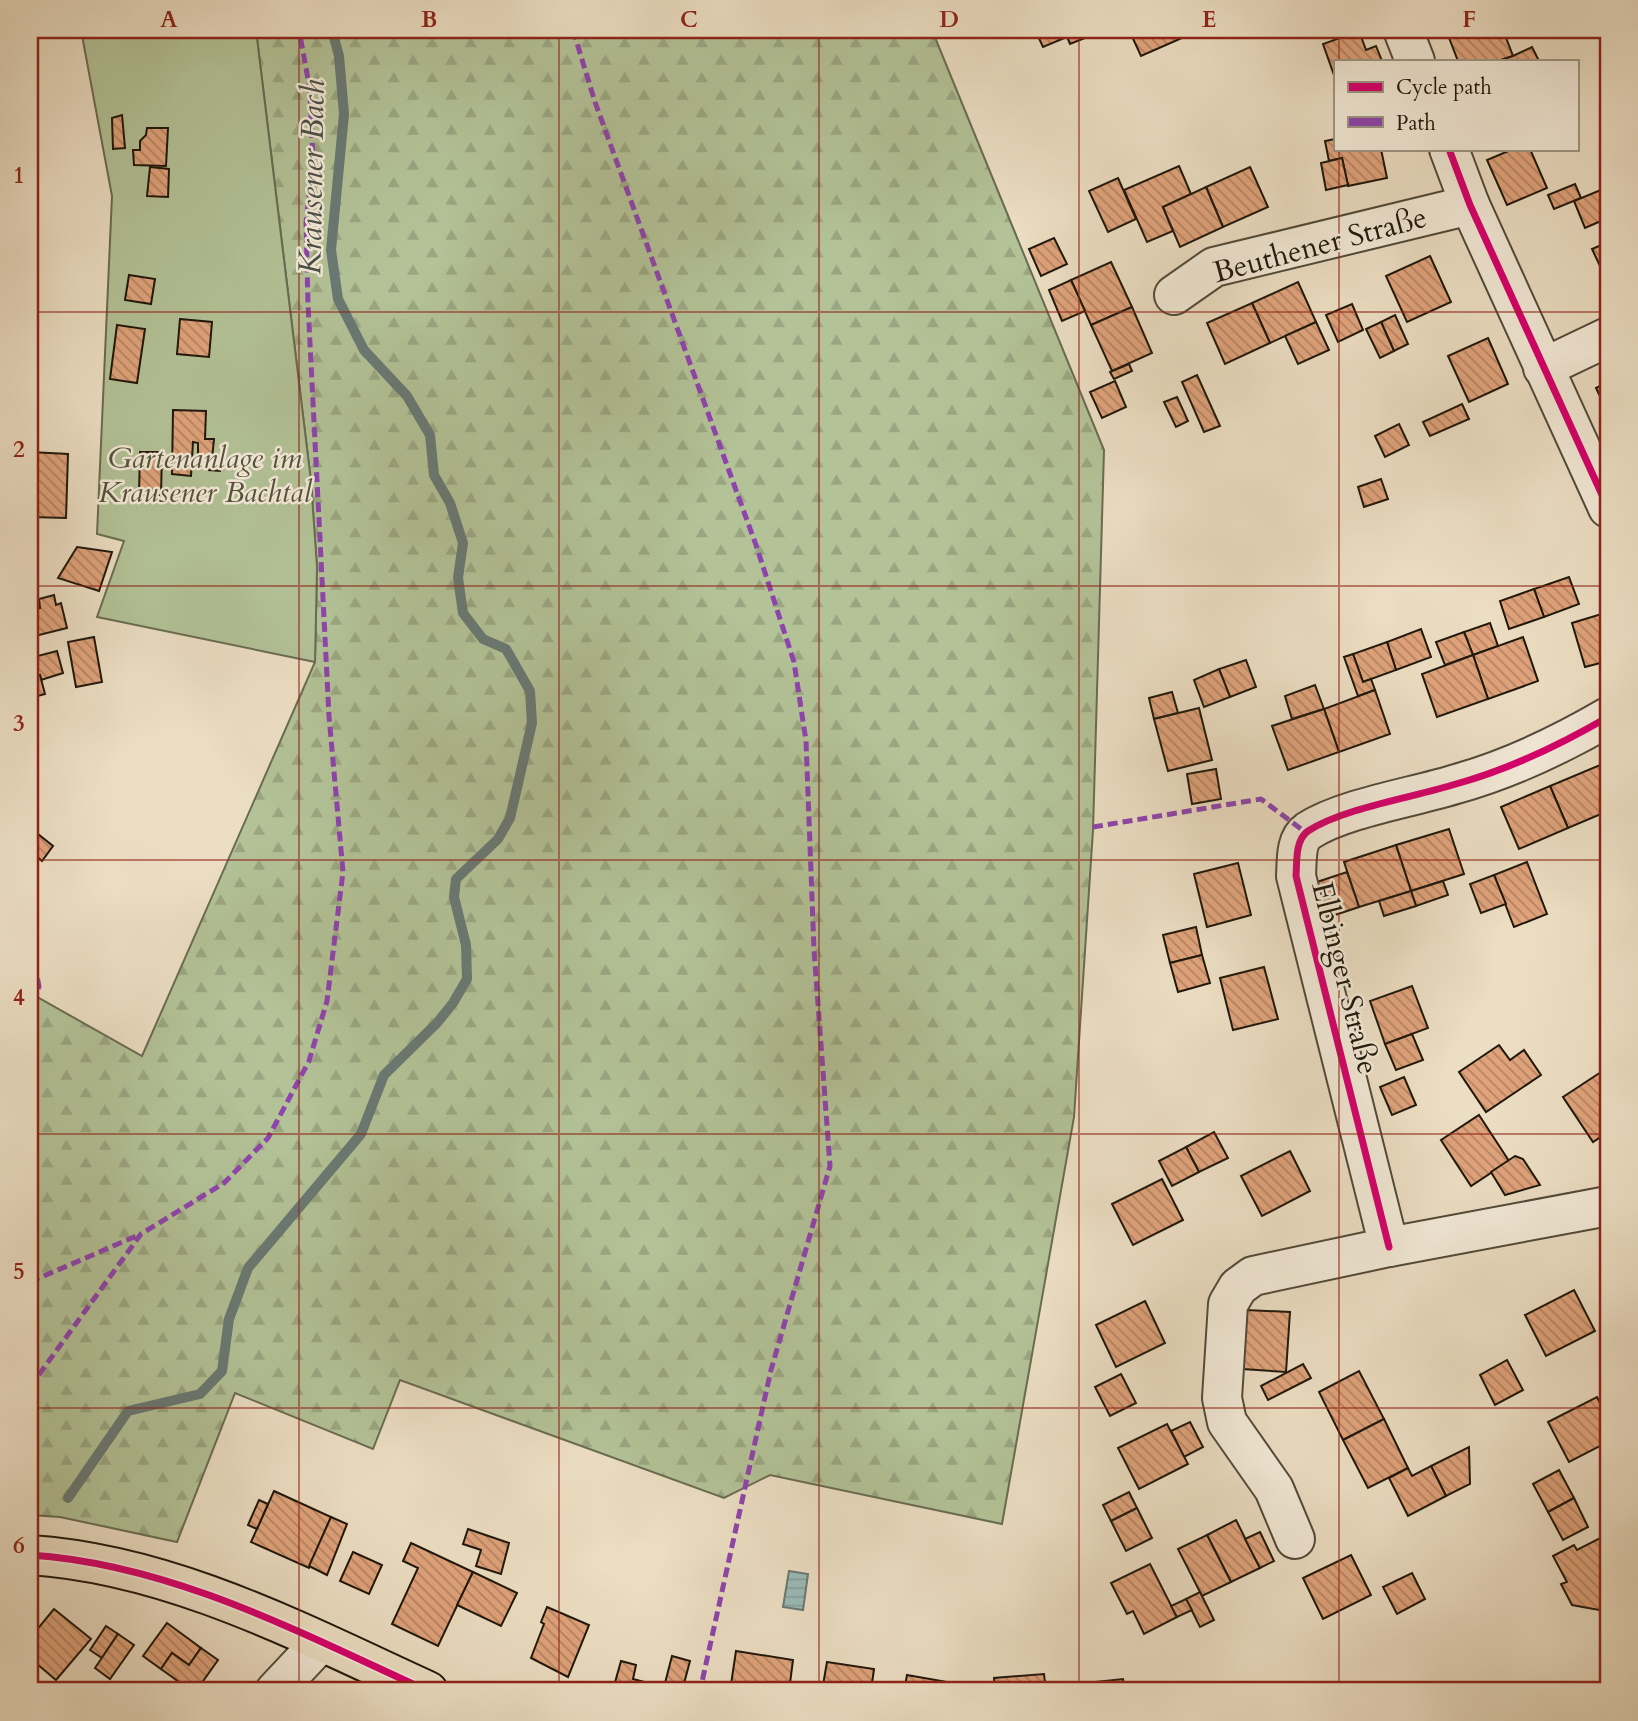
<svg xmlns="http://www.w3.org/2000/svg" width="1638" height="1721" viewBox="0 0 1638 1721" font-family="Cardo,serif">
  <defs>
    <pattern id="forest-firs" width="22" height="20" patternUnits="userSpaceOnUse" patternTransform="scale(1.75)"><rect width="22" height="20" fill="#b3c297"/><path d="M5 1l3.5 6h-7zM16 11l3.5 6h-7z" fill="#9aa681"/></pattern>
    <pattern id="water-rules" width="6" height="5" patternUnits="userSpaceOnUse" patternTransform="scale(1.75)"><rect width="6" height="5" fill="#9abbb9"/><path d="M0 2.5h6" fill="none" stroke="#84a09e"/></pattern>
    <pattern id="building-back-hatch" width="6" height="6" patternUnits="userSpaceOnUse" patternTransform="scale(1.75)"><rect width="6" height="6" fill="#e0a37b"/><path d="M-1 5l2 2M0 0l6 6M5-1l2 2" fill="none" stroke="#b58463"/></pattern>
  </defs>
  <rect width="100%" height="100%" fill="#ecdec3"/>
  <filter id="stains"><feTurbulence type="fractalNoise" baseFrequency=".00286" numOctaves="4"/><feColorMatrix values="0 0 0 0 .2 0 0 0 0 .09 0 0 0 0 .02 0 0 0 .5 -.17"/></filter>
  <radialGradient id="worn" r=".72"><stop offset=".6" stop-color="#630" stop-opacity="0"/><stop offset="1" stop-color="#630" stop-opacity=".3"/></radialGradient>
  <path fill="url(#forest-firs)" stroke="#696c52" stroke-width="2" d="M256,30H932L1104,450L1093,830L1074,1117L1002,1524L770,1475L724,1498L400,1380L373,1449L235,1393L177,1542L60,1517L30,1515V993L142,1056L315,662L317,567L311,481Z"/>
  <path fill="#b3c297" stroke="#696c52" stroke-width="2" d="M81,30H256L311,481L317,567L315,662L97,617L124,541L97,534L112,196Z"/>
  <path fill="url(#water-rules)" stroke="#697974" stroke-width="2" d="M789,1571L808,1574L803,1610L783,1607Z"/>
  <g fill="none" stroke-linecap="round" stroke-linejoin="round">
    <path stroke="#697974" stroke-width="10" d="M68,1498L128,1411L200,1394L222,1371L229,1319L248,1268L361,1134L384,1075L437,1023L453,1003L467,979L466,945L454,897L456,879L498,839L510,818L532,723L530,691L506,649L483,639L463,613L458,578L463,543L450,503L434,475L430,435L407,396L364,350L338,299L331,250L344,114L339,56L332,30"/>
  </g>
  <g fill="url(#building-back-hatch)" stroke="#1f170c" stroke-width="2">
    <path d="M1035,30H1064L1067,37L1043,47Z"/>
    <path d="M1064,30H1087L1090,36L1070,44Z"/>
    <path d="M1129,30H1200L1141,56Z"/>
    <path d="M1446,30H1503L1513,56L1498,61H1458Z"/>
    <path d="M1359,31L1366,50L1376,46L1382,61H1335V78L1323,44Z"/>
    <path d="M1532,47L1539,61H1498L1513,56Z"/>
    <path d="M122,115L125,148L113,149L112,118Z"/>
    <path d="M147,128H168L166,166L134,165L133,150H140V141L146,135Z"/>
    <path d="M1335,139V149H1381L1387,178L1348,186L1342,158L1329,161L1325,141Z"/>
    <path d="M1513,149H1530L1547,188L1507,205L1487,160Z"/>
    <path d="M1342,158L1348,185L1326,190L1321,163Z"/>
    <path d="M1179,166L1191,194L1163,207L1173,231L1147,242L1124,190Z"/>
    <path d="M150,167L169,169L168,197L147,196Z"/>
    <path d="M1250,167L1268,207L1223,227L1206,187Z"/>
    <path d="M1118,178L1136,219L1108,232L1089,191Z"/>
    <path d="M1575,184L1581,198L1554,209L1548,195Z"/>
    <path d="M1206,187L1223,227L1180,247L1163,207Z"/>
    <path d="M1608,187V218L1585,228L1574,201Z"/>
    <path d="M1054,238L1067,264L1041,276L1029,249Z"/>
    <path d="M1608,242V283L1592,249Z"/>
    <path d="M1430,256L1451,302L1407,322L1386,276Z"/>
    <path d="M1111,262L1132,307L1091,325L1071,280Z"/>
    <path d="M129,275L155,279L151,304L125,300Z"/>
    <path d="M1071,280L1085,311L1062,321L1049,290Z"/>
    <path d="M1298,282L1316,322L1270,343L1252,303Z"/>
    <path d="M1252,303L1270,343L1225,364L1207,323Z"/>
    <path d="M1352,304L1363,330L1338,342L1326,315Z"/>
    <path d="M1132,307L1152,353L1112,371L1091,325Z"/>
    <path d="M1395,315L1408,344L1394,351L1381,322Z"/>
    <path d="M180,319L212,322L209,357L177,354Z"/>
    <path d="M1316,322L1329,350L1298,364L1285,336Z"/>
    <path d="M1381,322L1394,351L1380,358L1366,329Z"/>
    <path d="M117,325L145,329L137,383L110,379Z"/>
    <path d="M1488,338L1508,384L1469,402L1448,356Z"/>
    <path d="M1129,364L1132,371L1114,379L1110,372Z"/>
    <path d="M1197,375L1220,426L1204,432L1182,382Z"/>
    <path d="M1115,381L1126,407L1102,418L1090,392Z"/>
    <path d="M1608,382V413L1596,388Z"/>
    <path d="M1177,397L1188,421L1176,427L1164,402Z"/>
    <path d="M1462,404L1469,419L1430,436L1423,422Z"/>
    <path d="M173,410L206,411L205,439H214L212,459H220V471L209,470V458L198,457V443L193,442L191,476L172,474Z"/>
    <path d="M1399,424L1409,445L1385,457L1375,436Z"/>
    <path d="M30,452L68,454L66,518L30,517Z"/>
    <path d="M140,452H162L161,495L139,494Z"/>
    <path d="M1381,479L1388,499L1364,507L1358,487Z"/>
    <path d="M77,547L112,552L99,591L58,578Z"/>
    <path d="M1569,577L1579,604L1544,617L1534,589Z"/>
    <path d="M1534,589L1544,617L1509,629L1500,601Z"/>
    <path d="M54,595L56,605L61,603L67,628L31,637L30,611L40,608L39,599Z"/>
    <path d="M1608,612V661L1585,667L1572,623Z"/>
    <path d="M1490,623L1498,646L1473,655L1464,632Z"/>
    <path d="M1421,629L1431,657L1396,670L1387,642Z"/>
    <path d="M1464,632L1473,655L1445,665L1436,642Z"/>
    <path d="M94,637L102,682L76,687L68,642Z"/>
    <path d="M1523,637L1538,681L1488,699L1473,655Z"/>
    <path d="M1387,642L1396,670L1363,682L1353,654Z"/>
    <path d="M57,651L63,673L41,680L40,675L30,678V658Z"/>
    <path d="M1353,654L1363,682L1371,679L1375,690L1358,696L1344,657Z"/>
    <path d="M1473,655L1488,699L1437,717L1422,674Z"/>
    <path d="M1246,660L1256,687L1230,697L1219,669Z"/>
    <path d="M1219,669L1230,697L1204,707L1194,680Z"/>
    <path d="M40,675L45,694L30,698V678Z"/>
    <path d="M1315,685L1324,709L1292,719L1285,696Z"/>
    <path d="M1375,690L1390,734L1339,752L1324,709Z"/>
    <path d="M1172,692L1178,713L1154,719L1149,698Z"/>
    <path d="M1199,708L1212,760L1168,771L1154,719Z"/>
    <path d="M1324,709L1339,752L1288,770L1272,726Z"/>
    <path d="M1600,765L1608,784V811L1568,828L1550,786Z"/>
    <path d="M1216,769L1221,799L1192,804L1187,774Z"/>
    <path d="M1550,786L1568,828L1519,849L1501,807Z"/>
    <path d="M1449,829L1464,874L1411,891L1396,845Z"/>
    <path d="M38,834L53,846L42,861L30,851V844Z"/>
    <path d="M1396,845L1411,891L1359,907L1344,862Z"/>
    <path d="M1527,862L1547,914L1514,927L1494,875Z"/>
    <path d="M1238,863L1251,915L1207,927L1194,874Z"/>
    <path d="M1347,872L1359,907L1329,917L1317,882Z"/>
    <path d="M1494,875L1506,904L1481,913L1470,884Z"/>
    <path d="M1443,881L1448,895L1416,906L1411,891Z"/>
    <path d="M1411,891L1416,906L1384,916L1379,901Z"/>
    <path d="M1196,927L1202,955L1170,963L1163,935Z"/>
    <path d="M1202,955L1210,983L1178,992L1170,963Z"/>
    <path d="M1264,967L1278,1019L1233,1030L1220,978Z"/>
    <path d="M1412,986L1428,1028L1385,1044L1370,1001Z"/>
    <path d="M1412,1034L1423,1060L1396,1070L1385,1044Z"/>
    <path d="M1499,1045L1510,1060L1524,1050L1541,1075L1486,1112L1459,1072Z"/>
    <path d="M1601,1072L1608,1082V1132L1593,1142L1563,1097Z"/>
    <path d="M1404,1077L1416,1105L1392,1115L1380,1087Z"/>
    <path d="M1479,1115L1509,1161L1471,1186L1441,1140Z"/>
    <path d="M1214,1132L1228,1158L1199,1172L1186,1147Z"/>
    <path d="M1186,1147L1199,1172L1172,1186L1159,1161Z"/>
    <path d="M1290,1151L1310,1191L1262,1216L1241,1176Z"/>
    <path d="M1515,1156L1523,1159L1540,1185L1505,1195L1491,1172Z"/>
    <path d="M1162,1179L1183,1220L1133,1245L1112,1204Z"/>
    <path d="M1574,1290L1595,1331L1546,1356L1525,1315Z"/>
    <path d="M1145,1301L1165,1343L1116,1367L1096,1325Z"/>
    <path d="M1246,1310L1290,1312L1286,1372L1243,1369Z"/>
    <path d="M1507,1360L1523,1390L1495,1405L1480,1375Z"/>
    <path d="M1303,1364L1311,1378L1268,1400L1261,1386Z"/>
    <path d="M1359,1371L1384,1419L1343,1440L1319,1392Z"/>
    <path d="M1121,1374L1136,1403L1110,1416L1095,1387Z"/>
    <path d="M1597,1397L1608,1419V1442L1569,1462L1548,1422Z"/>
    <path d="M1384,1419L1408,1468L1368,1488L1343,1440Z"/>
    <path d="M1190,1422L1203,1447L1184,1457L1171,1431Z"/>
    <path d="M1167,1424L1188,1464L1139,1489L1118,1448Z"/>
    <path d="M1469,1447L1470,1484L1446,1496L1431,1466Z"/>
    <path d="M1431,1466L1446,1496L1408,1516L1389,1478L1408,1468L1412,1476Z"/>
    <path d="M1559,1470L1574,1498L1548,1512L1533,1484Z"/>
    <path d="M274,1491L331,1517L309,1568L251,1542Z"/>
    <path d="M1129,1492L1137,1508L1111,1521L1103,1505Z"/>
    <path d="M1574,1498L1588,1527L1563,1540L1548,1512Z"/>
    <path d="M259,1500L268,1504L257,1529L248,1525Z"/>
    <path d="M1137,1508L1152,1538L1126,1551L1111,1521Z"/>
    <path d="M331,1517L347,1524L327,1575L309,1566Z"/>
    <path d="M1236,1520L1260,1568L1231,1582L1207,1535Z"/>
    <path d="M468,1529L509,1543L501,1574L476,1566L481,1550L463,1544Z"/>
    <path d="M1260,1532L1274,1561L1260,1568L1245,1539Z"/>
    <path d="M1207,1535L1231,1582L1202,1596L1178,1549Z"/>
    <path d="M1606,1535L1608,1579L1603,1582L1608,1592V1604L1599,1610L1572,1605L1561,1584L1567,1582L1553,1556L1574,1545L1577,1550Z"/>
    <path d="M411,1543L473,1572L438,1646L392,1624L418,1568L403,1561Z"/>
    <path d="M353,1552L382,1565L369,1594L340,1581Z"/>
    <path d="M1351,1555L1371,1595L1323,1619L1303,1578Z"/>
    <path d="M1150,1564L1177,1617L1144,1634L1133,1611L1127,1614L1111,1583Z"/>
    <path d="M473,1572L517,1593L501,1626L457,1605Z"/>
    <path d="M1412,1573L1425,1599L1397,1614L1383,1587Z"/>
    <path d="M1200,1592L1214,1620L1200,1627L1186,1599Z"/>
    <path d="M1186,1599L1192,1610L1177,1617L1171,1606Z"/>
    <path d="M547,1607L589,1625L568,1677L531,1658L544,1624L541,1622Z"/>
    <path d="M54,1609L91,1639L56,1680L30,1658V1638Z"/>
    <path d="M167,1623L201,1648L189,1665L172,1653L161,1669L143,1656Z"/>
    <path d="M106,1626L118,1634L102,1658L90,1650Z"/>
    <path d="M118,1634L134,1645L110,1679L95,1668Z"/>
    <path d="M201,1648L218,1660L196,1691H173L179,1682L161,1669L172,1653L189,1665Z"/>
    <path d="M736,1651L793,1660L789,1691H730Z"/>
    <path d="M672,1656L690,1661L682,1691L664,1687Z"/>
    <path d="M621,1661L636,1665L633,1679L671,1689L670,1691H603L605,1684L614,1686Z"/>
    <path d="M827,1662L874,1669L871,1691H822Z"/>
    <path d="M1044,1674L1046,1691H995L994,1678Z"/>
    <path d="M907,1675L953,1683L952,1691H904Z"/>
    <path d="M1123,1679L1125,1691H1077V1684Z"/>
  </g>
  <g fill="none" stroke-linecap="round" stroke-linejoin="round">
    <defs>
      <g id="minor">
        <path d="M1403,30L1415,61"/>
        <path d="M1449,149L1470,205L1608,508"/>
        <path d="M1174,295L1214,267L1470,205"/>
        <path d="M1543,368L1608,337"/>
        <path d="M1389,1247L1296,876C1297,862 1295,840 1308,831C1343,808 1415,797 1456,784C1510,769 1560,745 1608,717"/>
        <path d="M1295,1539L1274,1489L1227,1422L1222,1398L1228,1304L1238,1287L1253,1276L1389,1247L1608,1206"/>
        <path d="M275,1691L321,1642"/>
      </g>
      <path id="major" d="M30,1555C171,1564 301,1633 428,1691"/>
    </defs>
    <use href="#minor" stroke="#52493a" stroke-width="42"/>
    <use href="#major" stroke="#1f170c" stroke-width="42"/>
    <use href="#minor" stroke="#f3ead8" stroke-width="38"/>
    <use href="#major" stroke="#ecdec3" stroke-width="38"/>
    <g stroke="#8e44ad" stroke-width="5" stroke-dasharray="10 5" stroke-linecap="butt">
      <path d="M573,30L595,102L756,545L794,662L806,741L814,950L830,1166L771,1370L700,1691"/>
      <path d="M1093,827L1261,799L1305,832"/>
      <path d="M30,1001L39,987L35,964"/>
      <path d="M30,1282L141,1234"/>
      <path d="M30,1387L141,1234L224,1183L268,1138L309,1061L327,1001L343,872L329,716L308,304L306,223L313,160L310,90L299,30"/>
    </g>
    <defs>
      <g id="cycleway">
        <path d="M1449,149L1470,205L1608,508"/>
        <path d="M1389,1247L1296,876C1297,862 1295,840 1308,831C1343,808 1415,797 1456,784C1510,769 1560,745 1608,717"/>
        <path d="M30,1555C171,1564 301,1633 428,1691"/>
      </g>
    </defs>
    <use href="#cycleway" stroke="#f3ead8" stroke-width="11"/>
    <use href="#cycleway" stroke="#d6006c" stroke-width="7"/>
  </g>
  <path fill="none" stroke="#8f2418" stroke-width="2" stroke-opacity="0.55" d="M299,30V1691M559,30V1691M819,30V1691M1079,30V1691M1339,30V61M1339,149V1691M30,312H1608M30,586H1608M30,860H1608M30,1134H1608M30,1408H1608"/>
  <g text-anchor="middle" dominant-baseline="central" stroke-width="5" stroke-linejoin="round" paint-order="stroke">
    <g font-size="30" fill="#1f170c" stroke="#f3ead8">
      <text transform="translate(1320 245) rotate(-15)">Beuthener Straße</text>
      <text transform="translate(1345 978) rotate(76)">Elbinger Straße</text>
    </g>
    <g font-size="30" font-style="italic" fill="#53533d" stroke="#f3ead8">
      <text x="205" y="458">Gartenanlage im<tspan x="205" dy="34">Krausener Bachtal</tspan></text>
    </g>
    <g font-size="32" font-style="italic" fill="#4a5049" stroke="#f3ead8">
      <text transform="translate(312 177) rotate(-89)">Krausener Bach</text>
    </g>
  </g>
  <rect width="1638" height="1721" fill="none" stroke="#ecdec3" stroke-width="77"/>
  <rect x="1334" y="60" width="245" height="91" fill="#f3ead8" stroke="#9e9686" stroke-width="2"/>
  <rect x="1348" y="82" width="35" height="10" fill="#d6006c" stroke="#9e9686" stroke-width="2"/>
  <text x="1396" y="94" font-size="21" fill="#1f170c">Cycle path</text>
  <rect x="1348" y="117" width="35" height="10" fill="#8e44ad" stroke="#9e9686" stroke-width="2"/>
  <text x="1396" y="130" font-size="21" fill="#1f170c">Path</text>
  <rect x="38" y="38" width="1562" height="1644" fill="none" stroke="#8f2418" stroke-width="2.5"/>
  <g font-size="23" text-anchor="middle" font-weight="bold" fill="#8f2418">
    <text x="169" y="27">A</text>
    <text x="429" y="27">B</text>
    <text x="689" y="27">C</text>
    <text x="949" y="27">D</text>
    <text x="1209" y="27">E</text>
    <text x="1469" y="27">F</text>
    <text x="19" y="183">1</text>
    <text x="19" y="457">2</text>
    <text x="19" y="731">3</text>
    <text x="19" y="1005">4</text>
    <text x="19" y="1279">5</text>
    <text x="19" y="1553">6</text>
  </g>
  <rect width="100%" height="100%" filter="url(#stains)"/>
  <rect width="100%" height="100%" fill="url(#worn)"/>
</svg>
